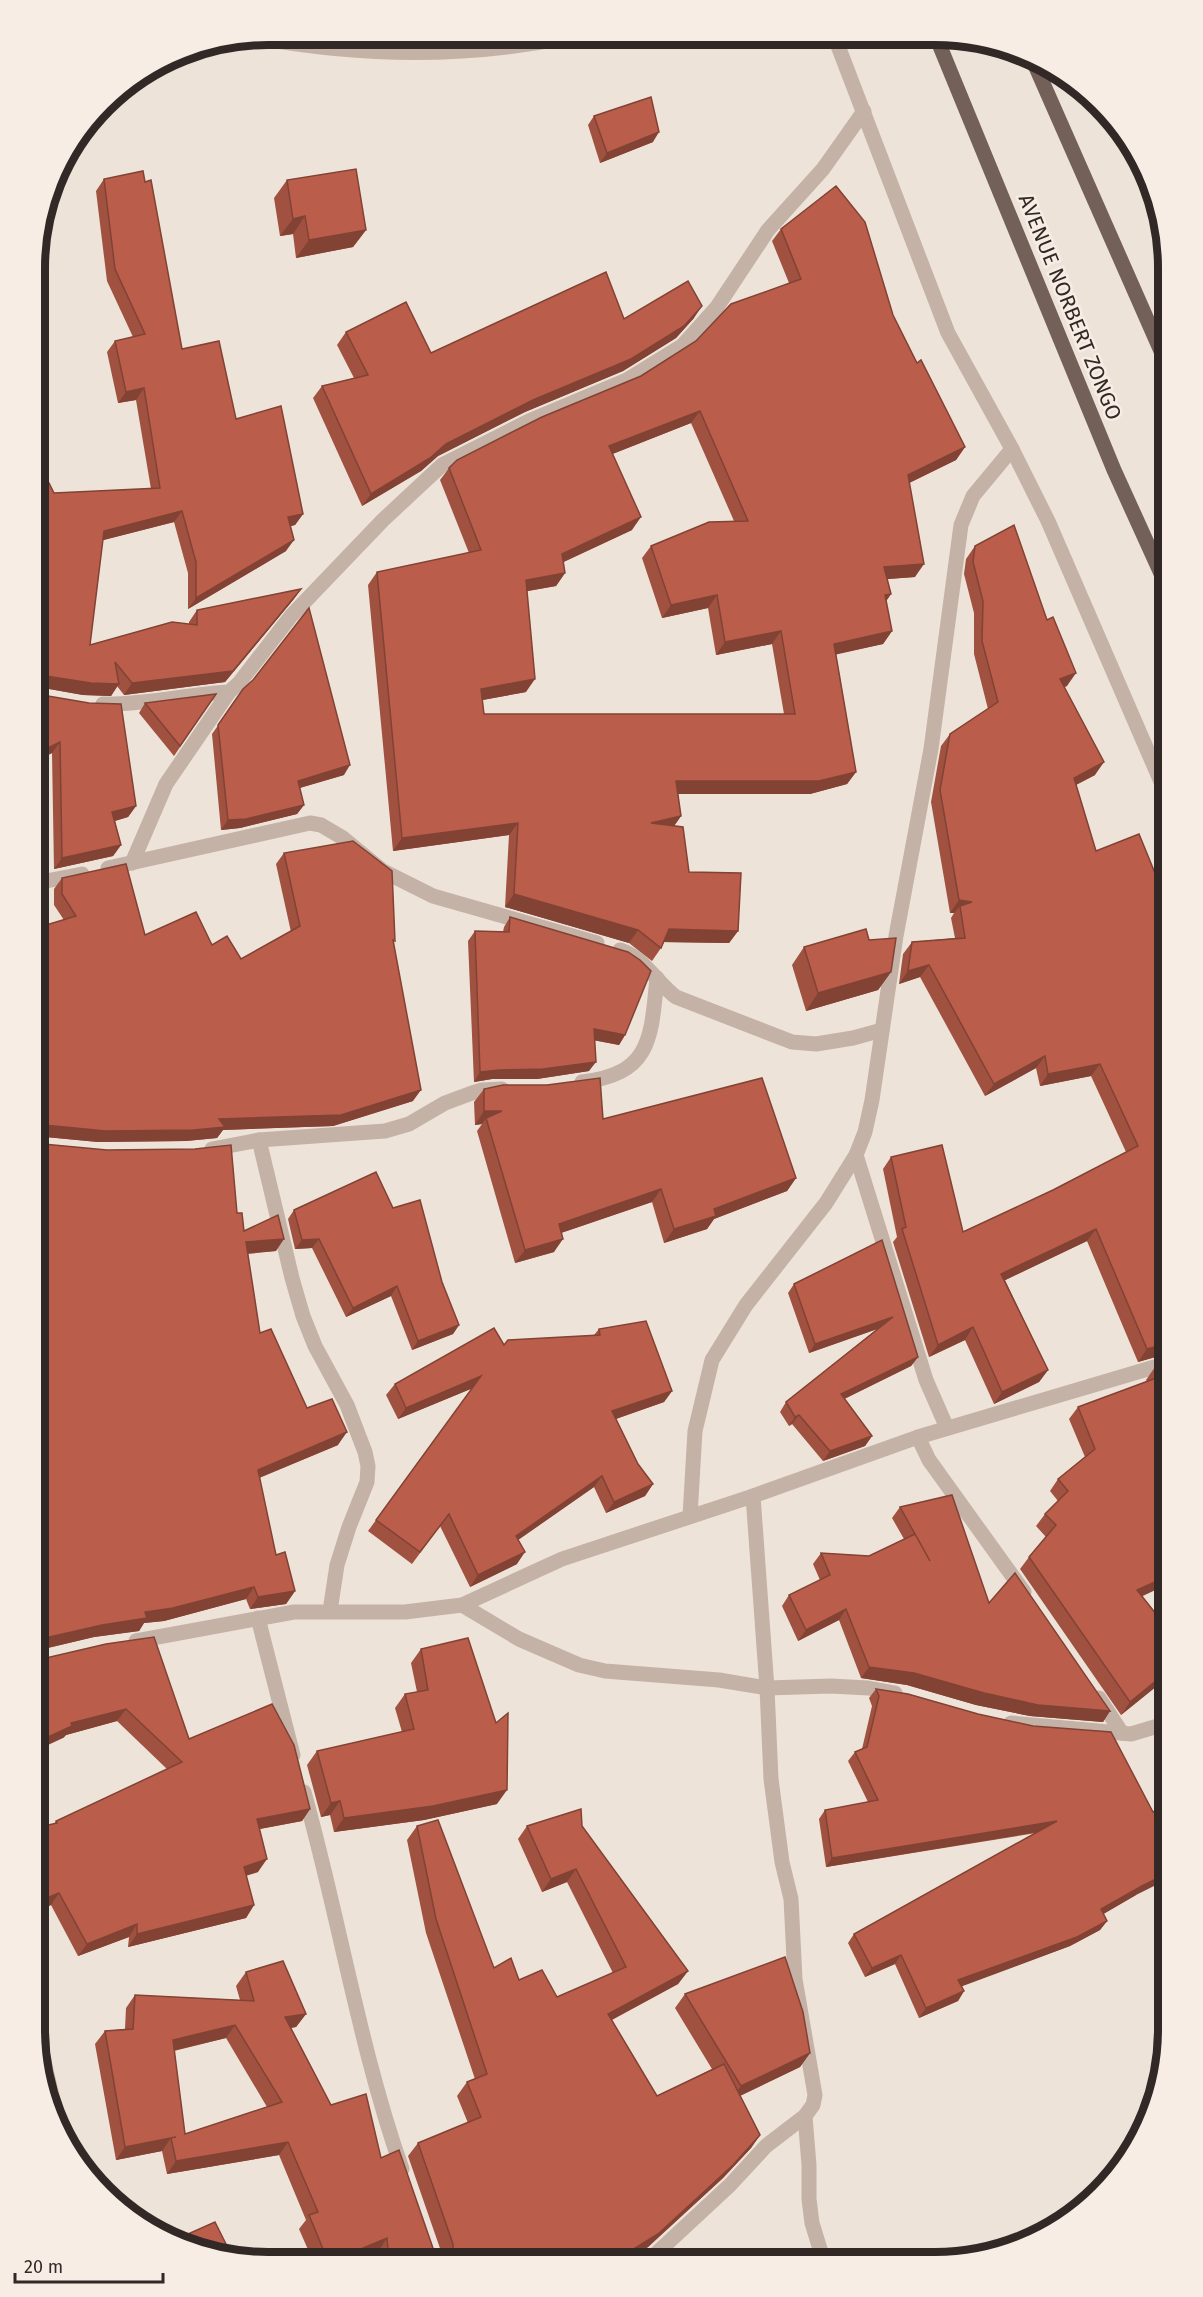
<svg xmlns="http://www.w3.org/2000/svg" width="1203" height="2297" viewBox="0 0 1203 2297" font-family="'Fira Sans',sans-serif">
  <rect width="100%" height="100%" fill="#eee3d9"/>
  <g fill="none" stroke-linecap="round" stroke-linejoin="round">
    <g stroke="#c5b2a6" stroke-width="15">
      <path d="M253,37C360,57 466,59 573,36"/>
      <path d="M835,38L948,333L1012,449L1048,521L1168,798"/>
      <path d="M103,704C146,705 187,694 229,692L239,683L291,616L383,520L442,465L529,421L627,380L682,346L717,307L768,230L823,169L864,111"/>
      <path d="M132,863L166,784L229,692"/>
      <path d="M108,868L310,823L321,825L343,838L383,871L433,896L597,943"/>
      <path d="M36,883L82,874"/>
      <path d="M620,950C645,958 656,982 676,997L792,1042L816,1044L853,1038L882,1030"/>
      <path d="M582,1082C652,1074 651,1037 657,978"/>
      <path d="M259,1140L292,1278L303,1316L315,1346L347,1405L365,1452L368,1466L367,1482L349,1527L337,1565L330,1611"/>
      <path d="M212,1149L259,1140L385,1131L409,1124L445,1103L472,1093L482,1090L502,1089"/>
      <path d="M856,1155L926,1380L947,1428"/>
      <path d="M918,1437L929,1460L1024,1592"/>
      <path d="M690,1516L695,1431L712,1360L746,1305L826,1203L856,1155L865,1132L872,1100L896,936L931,749L961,525L973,496L1012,449"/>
      <path d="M462,1605L519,1639L579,1665L605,1671L719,1680L767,1688L831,1686L868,1688L895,1693"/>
      <path d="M258,1618L293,1755"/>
      <path d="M136,1641L294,1612H405L462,1605L562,1559L753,1496L918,1437L1168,1363"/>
      <path d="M1099,1698L1122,1733"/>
      <path d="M1011,1723L1131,1734L1168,1723"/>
      <path d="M304,1792C339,1917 359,2046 402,2169"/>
      <path d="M35,2023L60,2130"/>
      <path d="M805,2116L809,2165V2199L812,2223L824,2262"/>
      <path d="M647,2262L730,2185L766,2146L805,2116L813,2105L815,2095L795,1979L791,1899L782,1862L771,1779L767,1688L753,1496"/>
    </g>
    <g stroke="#736059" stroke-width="15">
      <path d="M937,39L1114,470L1168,589"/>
      <path d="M1031,56L1168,367"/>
    </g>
  </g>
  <g fill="#a05140" fill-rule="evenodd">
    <path d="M594,116L653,142L600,163L588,125Z"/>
    <path d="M104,179L182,349L236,419L303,514L295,525L290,526L286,551L188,609V573L174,522L103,540L90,645L189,624V622L197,610L301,589L293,600L225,682L124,695L117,686L111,696L83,695L38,687L36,688V489L54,493L151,489L136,400L118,403L107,352L115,341L133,337L107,281L96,191Z"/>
    <path d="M287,180L366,230L353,247L296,258L293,234L280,236L274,198Z"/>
    <path d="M781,229L893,315L917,363L965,447L956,460L909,483L915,577L887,579L891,594L886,601L892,631L883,644L836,654L856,772L847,784L810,794H678L681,816L674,826L689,872L738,931L729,943L664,942L661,948L652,961L629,943L505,907L509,835L393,851L368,585L377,572L469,553L440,480L449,468L641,376L789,283L772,241ZM691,423L734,521L651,546L642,558L662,618L708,608L716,655L772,644L784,714H484L482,700L526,692L527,591L556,586L565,573L563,562L632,530L612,454Z"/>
    <path d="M694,318L676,338L623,371L525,412L438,456L421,471L362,506L313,398L322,386L354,378L337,345L346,332L431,353L624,319Z"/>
    <path d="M975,546L1067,686L1064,687L1095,775L1076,785L1096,851L1166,900L1168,899V1354H1166L1138,1362L1087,1241L1005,1280L1048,1370L1039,1382L994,1404L965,1340L929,1357L893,1242L897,1237L883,1169L891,1157L963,1232L1053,1190L1126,1152L1091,1076L1040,1086L1036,1068L985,1096L920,977L899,984L903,954L912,942L955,938L951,918L954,913H950L931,802L941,746L950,734L988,709L974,654V613L964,574L966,559Z"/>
    <path d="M36,690L136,806L128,817L115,821L121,845L113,856L54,869L52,753L36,761Z"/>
    <path d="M243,690L344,775L300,788L304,805L297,814L240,828L221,830L212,734Z"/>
    <path d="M216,694L174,756L139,713L145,703Z"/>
    <path d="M284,853L393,943L413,1101L333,1126L223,1130L217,1138L186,1141L98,1142L35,1136L64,920L54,905V889L62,878L145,935L212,945L241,959L291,932L276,864Z"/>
    <path d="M510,917L625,1035L619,1045L594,1040L589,1071L537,1079H492L474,1082L468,941L475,931L503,932L504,927Z"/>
    <path d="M869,940L891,972L878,990L806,1011L792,965L804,947Z"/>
    <path d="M484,1089L603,1119L796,1178L787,1191L714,1219L707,1229L664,1243L652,1202L561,1233L554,1252L515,1263L477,1131L482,1124L475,1125L474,1102Z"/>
    <path d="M36,1140L43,1144L237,1213L244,1231L276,1251L248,1254L260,1333L307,1408L338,1445L259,1478L276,1555L295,1591L286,1604L250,1609L246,1599L164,1621L144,1623L139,1631L94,1637L35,1651V1141Z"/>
    <path d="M393,1208L442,1282L459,1325L453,1334L412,1350L391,1296L346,1317L312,1248L295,1249L288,1219L294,1210Z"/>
    <path d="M882,1240L918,1357L911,1366L844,1399L872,1436L865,1446L823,1461L792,1424L789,1426L780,1412L786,1402L877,1329L809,1353L788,1293L794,1284Z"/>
    <path d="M599,1329L672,1391L664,1402L616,1419L638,1464L653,1484L645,1496L606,1513L594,1487L518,1540L517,1564L470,1587L440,1526L412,1564L368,1531L473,1388L398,1419L386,1395L395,1384L504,1345L594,1335Z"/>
    <path d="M1168,1363L1142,1596L1168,1629V1677L1121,1715L1020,1569L1029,1557L1046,1537L1036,1526L1045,1514L1058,1501L1050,1491L1058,1479L1085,1457L1069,1419L1078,1407L1147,1382L1146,1380L1155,1367Z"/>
    <path d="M900,1507L989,1603L1110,1711L1103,1722L1030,1716L976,1705L907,1685L861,1678L839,1620L798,1641L782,1606L789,1595L820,1580L813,1564L821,1553L869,1556L904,1539L892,1518Z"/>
    <path d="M421,1649L497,1804L424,1820L334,1832L330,1815L321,1817L307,1765L317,1751L402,1732L395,1708L405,1694L417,1692L411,1663Z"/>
    <path d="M37,1656L189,1739L310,1809L302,1821L260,1829L258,1872L246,1875L254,1905L246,1918L128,1947L129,1937L78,1956L51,1905L35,1912V1828L54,1824L56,1821L167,1769L117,1721L66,1735L63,1738Z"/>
    <path d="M876,1689L1136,1895L1103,1914L1107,1921L1100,1930L1070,1946L961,1986L964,1991L958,2001L919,2018L895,1964L865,1977L848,1943L854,1934L1036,1833L826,1867L819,1819L825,1810L868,1802L848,1761L855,1752L862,1749L872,1706L869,1698Z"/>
    <path d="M417,1826L494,1968L557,1997L613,1973L567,1882L542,1892L518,1839L527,1826H582L688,1971L678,1984L612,2020L657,2096L712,2069L675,2008L685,1994L810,2053L800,2067L740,2096L760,2135L751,2148L723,2178L648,2247L625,2262L379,2261L378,2252L355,2261H313L299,2229L306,2220L279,2155L167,2174L162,2151L116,2160L95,2044L105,2031L125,2029L126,2008L135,1995L240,2000L236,1986L246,1972L306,2014L296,2027L291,2028L331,2105L381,2158L434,2251L441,2257H443L408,2156L418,2143L468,2123L457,2096L467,2082L475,2079L426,1933L407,1840ZM226,2038L267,2107L185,2134L174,2051Z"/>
  </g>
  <g fill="#824234">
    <path d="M659,132L653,142L600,163L607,153Z"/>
    <path d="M305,216L293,234L280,236L293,219Z"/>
    <path d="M366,230L353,247L296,258L309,240Z"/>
    <path d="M702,306L694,318L676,338L623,371L525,412L438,456L421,471L362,506L371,494L446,444Z"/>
    <path d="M144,388L136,400L118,403L126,392Z"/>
    <path d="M700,411L691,423L600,459L609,446Z"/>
    <path d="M965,447L956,460L899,488L908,475Z"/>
    <path d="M182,511L174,522L96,542L104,531Z"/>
    <path d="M303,514L295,525L280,529L288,517Z"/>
    <path d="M641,517L632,530L553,567L562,554Z"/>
    <path d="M294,540L286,551L188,609L196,598Z"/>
    <path d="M924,564L915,577L875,580L884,567Z"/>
    <path d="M565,573L556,586L517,593L526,580Z"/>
    <path d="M301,589L293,600L225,682L124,695L132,683Z"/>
    <path d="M891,594L882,607L885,595Z"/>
    <path d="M717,595L708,608L662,618L671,605Z"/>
    <path d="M781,631L772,644L716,655L725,642Z"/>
    <path d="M892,631L883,644L825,657L834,644Z"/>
    <path d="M1076,673L1067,686L1051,692L1060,679Z"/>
    <path d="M46,676L119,684L111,696L83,695L38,687L36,688V680L37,679Z"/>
    <path d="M535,679L526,692L472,702L481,689Z"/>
    <path d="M60,742L52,753L36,761V755L38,753Z"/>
    <path d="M1104,762L1095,775L1066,790L1074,778Z"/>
    <path d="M350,765L344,775L292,790L298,781Z"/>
    <path d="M856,772L847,784L810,794H667L676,781Z"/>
    <path d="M304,805L297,814L240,828L221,830L228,820Z"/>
    <path d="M136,806L128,817L104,824L112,812Z"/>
    <path d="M681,816L672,829L651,823Z"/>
    <path d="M518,823L509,835L393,851L402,838Z"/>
    <path d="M121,845L113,856L54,869L62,858Z"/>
    <path d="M514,894L638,930L629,943L505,907Z"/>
    <path d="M959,900L972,902L960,906L954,913H950Z"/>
    <path d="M669,929L738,931L729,943L660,942Z"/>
    <path d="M929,965L920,977L899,984L908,971Z"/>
    <path d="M891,972L878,990L806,1011L818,993Z"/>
    <path d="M594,1029L625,1035L619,1045L587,1039Z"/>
    <path d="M1045,1056L1036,1068L985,1096L994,1084Z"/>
    <path d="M596,1062L589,1071L537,1079H492L474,1082L480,1072L499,1070Z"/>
    <path d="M1100,1064L1091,1076L1040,1086L1048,1074Z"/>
    <path d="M421,1090L413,1101L333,1126L223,1130L217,1138L186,1141L98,1142L35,1136V1130L38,1126L44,1125L219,1119Z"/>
    <path d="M484,1111H502L486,1118L482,1124L475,1125Z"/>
    <path d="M796,1178L787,1191L714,1219L707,1229L664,1243L674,1229L714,1209Z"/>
    <path d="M661,1189L652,1202L549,1237L559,1224Z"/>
    <path d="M1096,1229L1087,1241L993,1286L1001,1274Z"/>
    <path d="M284,1239L276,1251L238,1254L246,1242Z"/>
    <path d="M319,1239L312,1248L295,1249L302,1240Z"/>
    <path d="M563,1239L554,1252L515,1263L525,1250Z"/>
    <path d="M397,1286L391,1296L346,1317L353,1308Z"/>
    <path d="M893,1317L886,1326L809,1353L815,1344Z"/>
    <path d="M459,1325L453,1334L412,1350L418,1341Z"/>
    <path d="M973,1327L965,1340L929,1357L938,1345Z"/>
    <path d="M1168,1343V1354H1166L1138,1362L1147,1349Z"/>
    <path d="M918,1357L911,1366L834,1404L841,1394Z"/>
    <path d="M1048,1370L1039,1382L994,1404L1002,1392Z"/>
    <path d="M481,1376L473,1388L398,1419L406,1408Z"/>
    <path d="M672,1391L664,1402L604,1423L612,1411Z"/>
    <path d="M799,1415L792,1424L789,1426L795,1417Z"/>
    <path d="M347,1432L338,1445L249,1482L258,1470Z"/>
    <path d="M872,1436L865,1446L823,1461L830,1451Z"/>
    <path d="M602,1476L594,1487L508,1547L516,1536Z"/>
    <path d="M653,1484L645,1496L606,1513L614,1502Z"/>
    <path d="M525,1552L517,1564L470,1587L478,1575Z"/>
    <path d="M1168,1576V1584L1128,1603L1137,1590Z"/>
    <path d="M254,1587L246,1599L164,1621L144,1623L139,1631L94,1637L35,1651V1644L37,1642L41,1639L145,1612Z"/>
    <path d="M295,1591L286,1604L250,1609L258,1597Z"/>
    <path d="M846,1609L839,1620L798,1641L806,1630Z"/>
    <path d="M869,1667L914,1673L1110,1711L1103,1722L1030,1716L976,1705L907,1685L861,1678Z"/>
    <path d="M1168,1671V1677L1121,1715L1130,1702Z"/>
    <path d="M126,1709L117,1721L66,1735L63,1738L35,1751V1743L71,1723Z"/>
    <path d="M507,1790L497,1804L424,1820L334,1832L344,1818Z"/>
    <path d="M340,1801L330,1815L321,1817L331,1803Z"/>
    <path d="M310,1809L302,1821L249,1831L257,1819Z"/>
    <path d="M1057,1821L1050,1830L826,1867L832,1858Z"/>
    <path d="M267,1859L258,1872L236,1879L244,1867Z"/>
    <path d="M576,1869L567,1882L542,1892L551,1879Z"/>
    <path d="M1168,1873V1879L1136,1895L1095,1919L1101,1909L1142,1886Z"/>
    <path d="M59,1893L51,1905L35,1912V1903Z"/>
    <path d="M254,1905L246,1918L128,1947L137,1934Z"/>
    <path d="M1107,1921L1100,1930L1070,1946L952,1990L958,1980Z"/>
    <path d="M137,1924L129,1937L78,1956L87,1944Z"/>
    <path d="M901,1955L895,1964L865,1977L872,1968Z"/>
    <path d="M688,1971L678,1984L598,2027L608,2014Z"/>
    <path d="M964,1991L958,2001L919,2018L926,2008Z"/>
    <path d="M306,2014L296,2027L275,2030L285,2017Z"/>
    <path d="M235,2025L226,2038L163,2053L173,2040Z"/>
    <path d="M810,2053L800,2067L731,2100L741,2086Z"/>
    <path d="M760,2135L751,2148L723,2178L648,2247L625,2262L622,2256Z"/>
    <path d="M176,2137L171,2138L162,2151L116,2160L125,2147Z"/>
    <path d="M288,2142L279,2155L167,2174L176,2161Z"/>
    <path d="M387,2238L378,2252L355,2261H332Z"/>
  </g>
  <g fill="#ba5e4b" stroke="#824234" stroke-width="1.5" fill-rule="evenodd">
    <path d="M651,97L659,132L607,153L594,116Z"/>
    <path d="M356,169L366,230L309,240L305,216L293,219L287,180Z"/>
    <path d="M143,171L145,182L151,180L182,349L219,341L236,419L281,406L303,514L288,517L294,540L196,598V562L182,511L104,531L90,645L172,622L197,625V610L301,589L233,671L132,683L115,662L119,684L91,683L46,676L37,679L36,683V489L49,483L54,493L160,488L144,388L126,392L115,341L145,334L115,269L104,179Z"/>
    <path d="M836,186L865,222L893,315L917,363L921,360L965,447L908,475L924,564L884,567L891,594L885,595L892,631L834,644L856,772L819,781H676L681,816L651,823L683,827L689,872L741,873L738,931L669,929L661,948L638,930L514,894L518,823L402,838L377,572L481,550L449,468L457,460L542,417L641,376L696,341L731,304L801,279L781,229ZM700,411L748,521L709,522L651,546L671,605L717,595L725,642L781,631L795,714H484L481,689L535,679L526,580L565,573L562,554L641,517L609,446Z"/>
    <path d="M606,272L624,319L688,281L702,306L684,326L631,359L533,400L446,444L430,458L371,494L322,386L368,375L346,332L406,302L431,353Z"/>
    <path d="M1014,525L1047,620L1053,617L1076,673L1060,679L1104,762L1074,778L1096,851L1139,834L1166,900L1168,899V1343L1147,1349L1096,1229L1001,1274L1048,1370L1002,1392L973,1327L938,1345L902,1229L906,1227L891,1157L942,1145L963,1232L1053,1190L1138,1146L1100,1064L1048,1074L1045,1056L994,1084L929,965L908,971L912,942L965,938L960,906L972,902L959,900L940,790L950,734L998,702L982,641L983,601L973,562L975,546Z"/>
    <path d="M309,608L350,765L298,781L304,805L246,819L228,820L218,725L243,689L253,680Z"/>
    <path d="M36,690L42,695L89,703L121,704L136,806L112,812L121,845L62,858L60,742L38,753L36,750Z"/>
    <path d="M216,694L180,746L145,703Z"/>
    <path d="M353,841L392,871L395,941L393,940L421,1090L341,1115L219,1119L225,1127L194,1130L106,1131L44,1125L38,1126L35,1130L36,928L76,916L62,894V878L126,864L145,935L196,912L212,945L227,936L241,959L300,926L284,853Z"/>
    <path d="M510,917L628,952L640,960L651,971L625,1035L594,1029L596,1062L543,1069L499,1070L480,1072L475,931L509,932Z"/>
    <path d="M866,929L869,940L896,938L891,972L818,993L804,947Z"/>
    <path d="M600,1078L603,1119L762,1078L796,1178L714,1209L716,1216L674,1229L661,1189L559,1224L563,1239L525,1250L486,1118L502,1111H484V1089L503,1085H547Z"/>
    <path d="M36,1140L43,1144L107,1150L195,1149L231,1145L237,1213H242L244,1231L278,1215L284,1239L246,1242L260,1333L271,1329L307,1408L332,1399L347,1432L258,1470L276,1555L285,1552L295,1591L258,1597L254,1587L173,1608L145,1612L147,1618L102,1625L41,1639L37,1642L35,1647V1164L40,1165Z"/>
    <path d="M376,1172L393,1208L420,1200L442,1282L459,1325L418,1341L397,1286L353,1308L319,1239L302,1240L294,1210Z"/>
    <path d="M882,1240L918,1357L841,1394L872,1436L830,1451L799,1415L795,1417L786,1402L893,1317L815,1344L794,1284Z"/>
    <path d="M646,1321L672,1391L612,1411L638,1464L653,1484L614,1502L602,1476L516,1536L525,1552L478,1575L449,1514L420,1552L376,1520L481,1376L406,1408L395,1384L494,1328L504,1345L508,1340L600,1335L599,1329Z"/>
    <path d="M1168,1363V1576L1137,1590L1168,1629V1671L1130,1702L1029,1557L1056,1525L1045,1514L1068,1491L1058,1479L1095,1449L1078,1407L1159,1377L1155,1367Z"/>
    <path d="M952,1495L989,1603L1015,1573L1110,1711L1038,1705L984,1693L914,1673L869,1667L846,1609L806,1630L789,1595L830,1575L821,1553L869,1556L915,1534L930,1561L900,1507Z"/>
    <path d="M154,1637L189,1739L272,1704L294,1745L310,1809L257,1819L267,1859L244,1867L254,1905L137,1934V1924L87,1944L59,1893L35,1903V1828L57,1823L56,1821L182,1762L126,1709L71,1723L72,1726L35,1743V1652L37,1656L46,1658L106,1644Z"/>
    <path d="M468,1638L496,1723L508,1713L507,1790L433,1806L344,1818L340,1801L331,1803L317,1751L414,1729L405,1694L428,1690L421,1649Z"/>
    <path d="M876,1689L908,1694L978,1714L1033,1726L1111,1732L1153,1812L1168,1805V1873L1142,1886L1101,1909L1107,1921L1077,1937L958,1980L964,1991L926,2008L901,1955L872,1968L854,1934L1057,1821L832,1858L825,1810L878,1800L855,1752L867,1747L879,1696Z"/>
    <path d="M581,1809L582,1826L688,1971L608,2014L657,2096L724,2064L760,2135L733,2165L658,2234L622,2256L625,2262L389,2261L387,2238L332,2261H328L309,2215L318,2212L288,2142L176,2161L171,2138L176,2137L125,2147L105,2031L133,2029L135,1995L254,2001L246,1972L283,1961L306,2014L285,2017L331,2105L366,2094L381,2158L399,2150L434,2251L441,2257L447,2256L453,2250V2244L418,2143L481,2117L467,2082L487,2074L436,1919L417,1826L438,1820L494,1968L511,1958L519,1980L542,1970L557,1997L626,1967L576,1869L551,1879L527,1826ZM235,2025L282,2102L185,2134L173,2040Z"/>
    <path d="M785,1957L803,2012L810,2053L741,2086L685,1994Z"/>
    <path d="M215,2222L234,2260L172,2241Z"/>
  </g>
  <g text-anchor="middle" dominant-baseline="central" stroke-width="5" stroke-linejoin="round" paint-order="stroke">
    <g font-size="21" fill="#322926" stroke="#f7ede5">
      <text transform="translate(1070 307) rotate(68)">AVENUE NORBERT ZONGO</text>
    </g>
  </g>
  <path d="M0 0H1203V2297H0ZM268 45H935A223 223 0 0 1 1158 268V2029A223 223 0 0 1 935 2252H268A223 223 0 0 1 45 2029V268A223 223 0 0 1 268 45Z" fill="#f7ede5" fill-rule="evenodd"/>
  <path fill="none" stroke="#322926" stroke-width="8" d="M268 45H935A223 223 0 0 1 1158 268V2029A223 223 0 0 1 935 2252H268A223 223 0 0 1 45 2029V268A223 223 0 0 1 268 45Z"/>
  <path d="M15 2273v9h148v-9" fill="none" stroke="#322926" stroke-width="3"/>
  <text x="24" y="2273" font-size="18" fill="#322926" stroke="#f7ede5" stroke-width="4.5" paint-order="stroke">20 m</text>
</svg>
